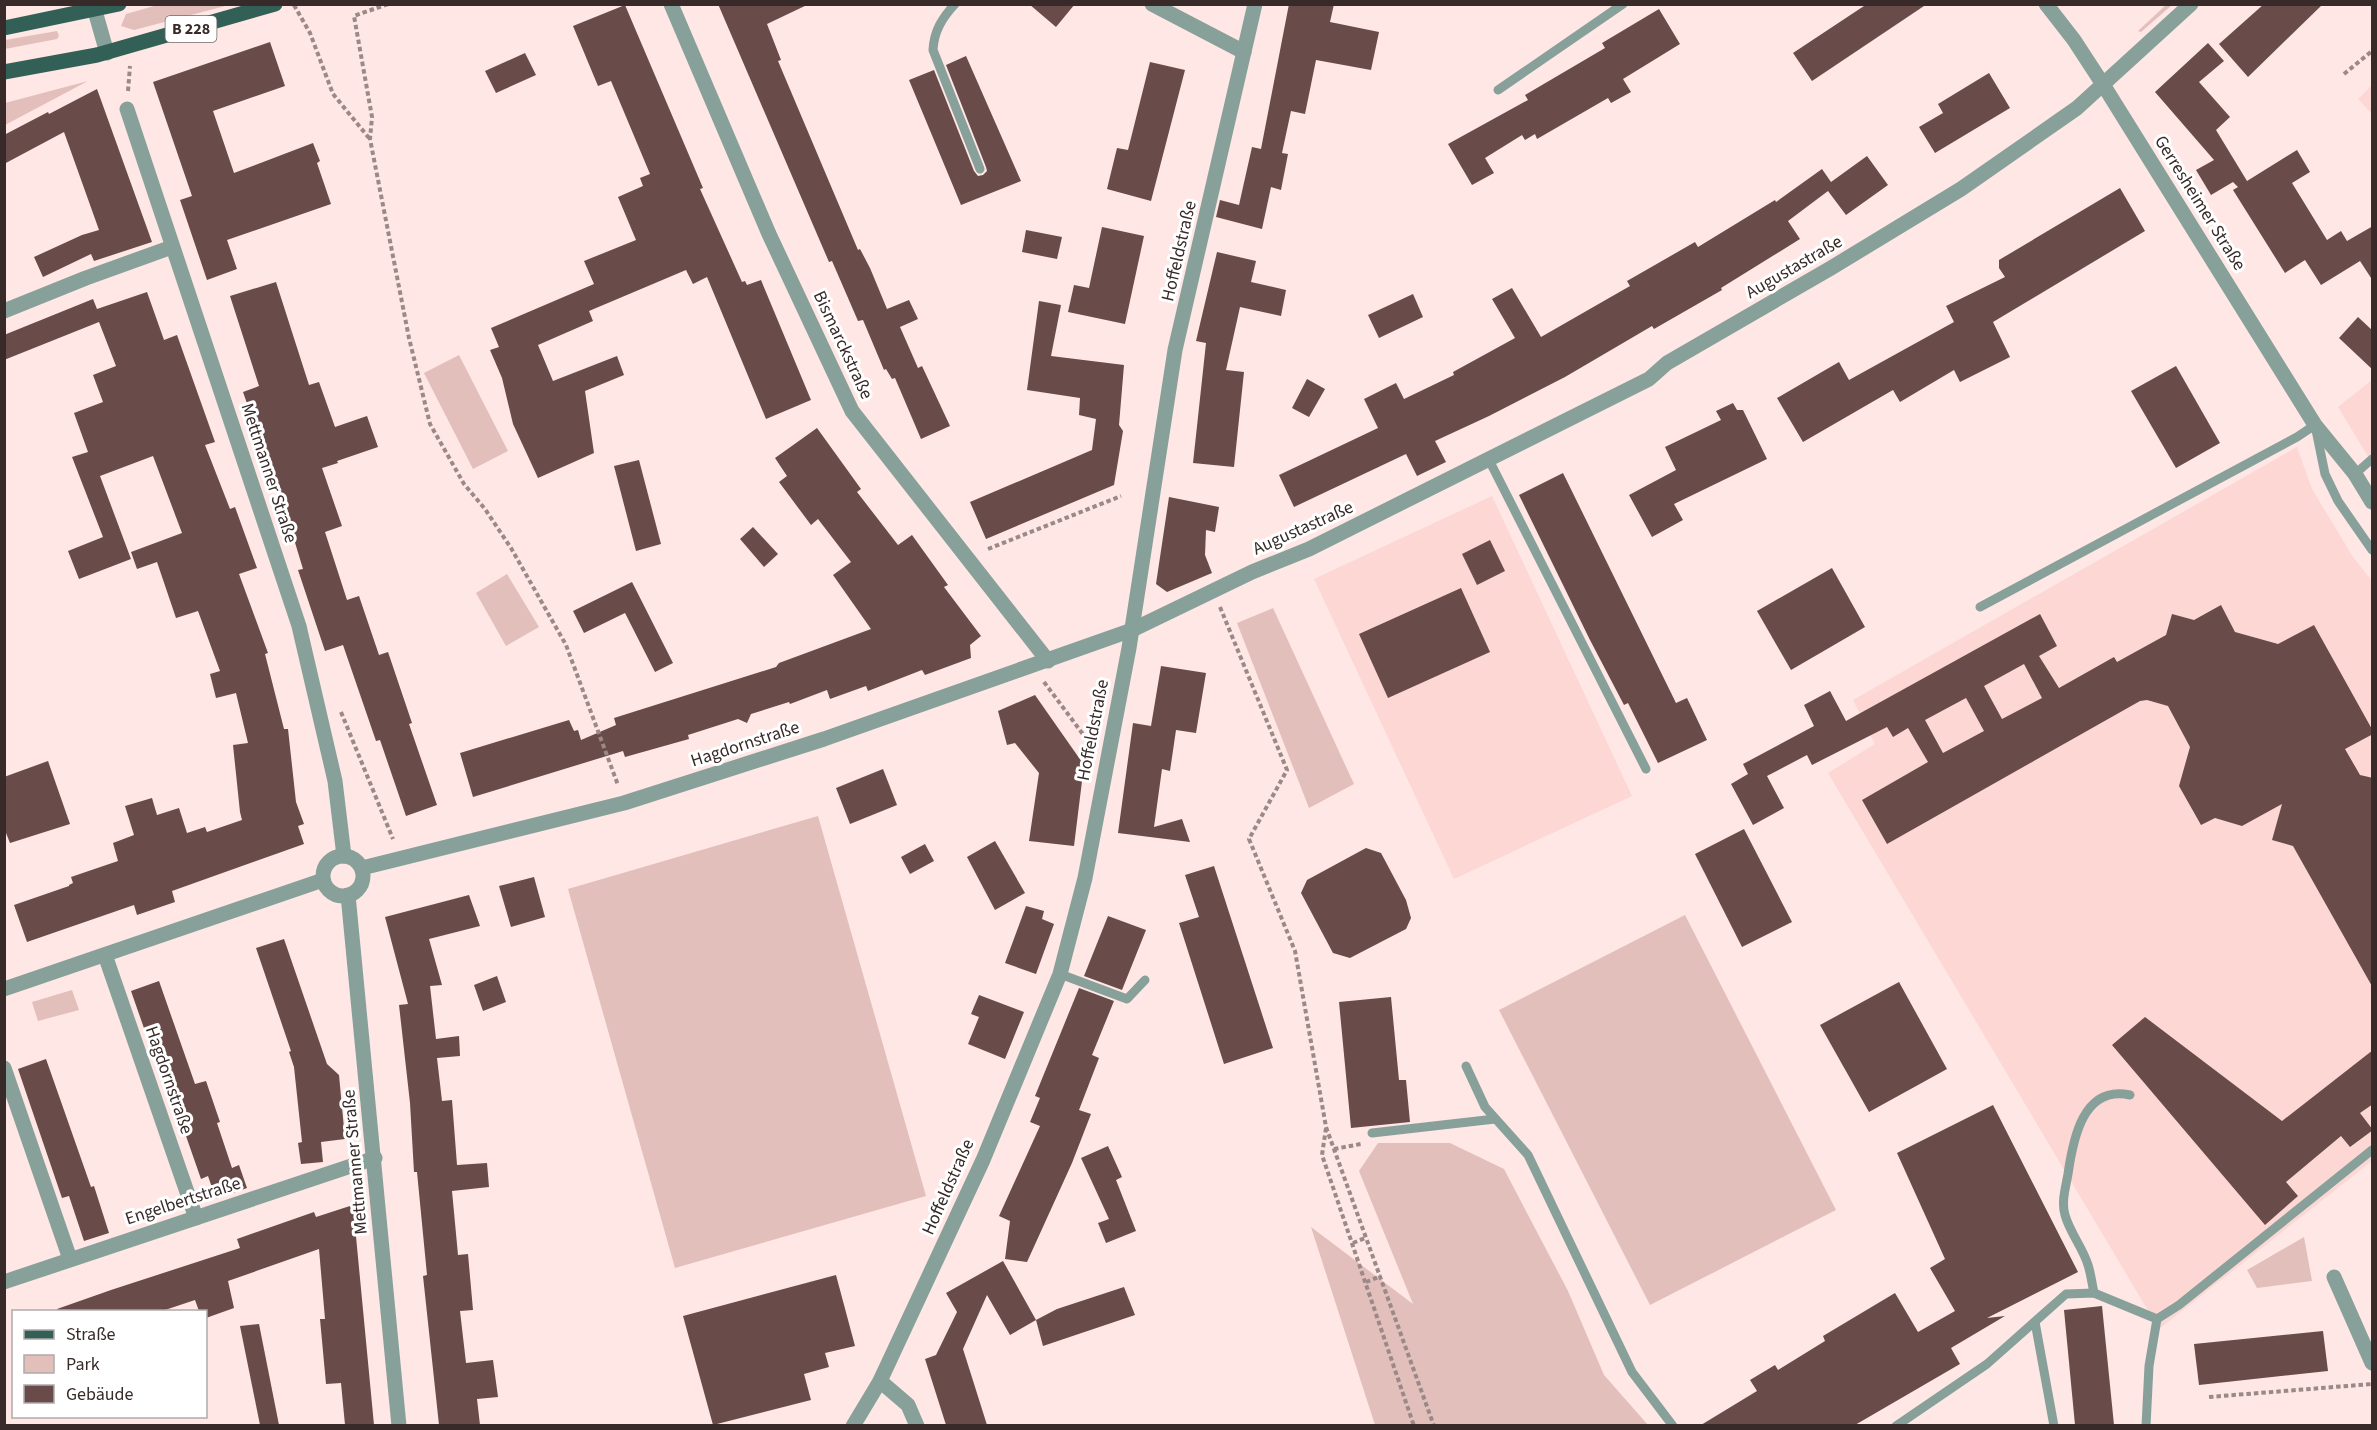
<svg xmlns="http://www.w3.org/2000/svg" width="2377" height="1430" viewBox="0 0 2377 1430" font-family="'Source Sans 3',sans-serif">
  <rect width="100%" height="100%" fill="#fee7e5"/>
  <g fill="#fcd7d4">
    <path d="M2372,85V114L2358,99Z"/>
    <path d="M2372,380V463L2338,407Z"/>
    <path d="M2297,447L2312,489L2353,557L2372,581V1161L2159,1329L1828,773L1875,744L1853,700Z"/>
    <path d="M1492,496L1632,796L1454,879L1314,579Z"/>
  </g>
  <g fill="#e3bfbc">
    <path d="M161,4H229V5L134,30L121,26L126,14Z"/>
    <path d="M2167,4L2172,5L2141,32L2138,31Z"/>
    <path d="M57,31L59,36L57,39L5,49V40Z"/>
    <path d="M88,81L5,125V103Z"/>
    <path d="M459,355L508,451L473,469L424,373Z"/>
    <path d="M507,574L539,627L506,646L476,593Z"/>
    <path d="M1273,608L1354,784L1309,808L1237,623Z"/>
    <path d="M818,816L926,1196L675,1268L568,889Z"/>
    <path d="M1685,915L1836,1210L1650,1305L1499,1010Z"/>
    <path d="M72,990L79,1010L38,1021L32,1002Z"/>
    <path d="M1378,1143H1450L1504,1169L1568,1291L1604,1375L1648,1425H1375L1311,1227L1413,1304L1359,1171Z"/>
    <path d="M2304,1237L2312,1281L2257,1288L2247,1270Z"/>
  </g>
  <g fill="#694b49" fill-rule="evenodd">
    <path d="M718,4H809L767,24L781,60L778,61L858,250L860,249L870,268L887,309L909,300L918,319L900,327L918,368L922,366L950,426L921,439L895,378L892,379L886,369L884,370L863,320L858,321L832,261L829,262Z"/>
    <path d="M1029,4H1075L1056,27Z"/>
    <path d="M1289,4H1334L1330,22L1379,32L1371,70L1316,60L1305,114L1291,111L1282,153L1288,154L1281,190L1271,187L1262,229L1216,217L1220,200L1239,205L1252,147L1261,149Z"/>
    <path d="M1867,4H1927L1812,81L1793,53Z"/>
    <path d="M2264,4H2323L2248,77L2219,44Z"/>
    <path d="M625,5L703,188L700,189L742,282L745,281L747,285L761,280L811,400L766,419L707,277L693,284L686,270L589,311L593,321L538,345L553,381L617,356L624,375L585,391L594,453L538,478L513,424L502,378L490,350L499,347L491,328L594,284L584,261L636,240L618,197L643,186L640,178L650,174L611,81L598,86L573,26Z"/>
    <path d="M1659,9L1680,44L1623,79L1631,92L1611,103L1608,98L1537,139L1535,134L1525,140L1522,135L1485,158L1494,173L1472,185L1448,144L1528,100L1525,95L1605,48L1602,43Z"/>
    <path d="M270,42L285,86L213,111L234,173L313,143L320,161L317,163L331,204L227,240L237,269L207,280L180,200L192,196L153,82Z"/>
    <path d="M2208,43L2224,61L2199,82L2230,117L2216,130L2247,181L2297,150L2310,172L2292,183L2327,240L2341,231L2347,241L2373,226V281L2360,261L2321,285L2305,260L2285,273L2233,190L2238,187L2233,182L2211,195L2196,170L2214,160L2155,92Z"/>
    <path d="M525,53L536,75L496,93L485,71Z"/>
    <path d="M966,56L1021,181L961,205L909,80L934,70L974,171L978,176L983,175L987,171L986,167L946,65Z"/>
    <path d="M1150,62L1185,70L1151,201L1107,189L1117,148L1128,150Z"/>
    <path d="M1989,73L2010,108L1935,153L1919,127L1943,113L1938,104Z"/>
    <path d="M97,89L152,242L94,261L91,254L43,277L34,257L82,235L99,230L64,132L4,164V135L48,112L49,114Z"/>
    <path d="M1867,156L1888,185L1846,215L1828,191L1788,221L1800,239L1721,288L1722,290L1654,329L1652,326L1565,377L1489,416L1435,441L1446,462L1417,476L1406,454L1294,507L1279,475L1378,428L1364,399L1396,383L1404,399L1454,375L1453,372L1515,338L1492,299L1512,288L1541,337L1630,286L1627,281L1695,242L1698,247L1775,200L1776,202L1822,169L1831,182Z"/>
    <path d="M2120,188L2145,231L1993,322L2010,357L1960,382L1954,370L1900,402L1893,390L1803,442L1777,398L1839,362L1849,380L1954,322L1946,306L2005,277L1999,268V260Z"/>
    <path d="M1102,227L1144,236L1125,324L1068,312L1074,285L1089,288Z"/>
    <path d="M1026,230L1062,237L1057,259L1022,252Z"/>
    <path d="M1217,252L1256,261L1251,282L1286,290L1281,316L1240,307L1226,370L1244,372L1234,467L1193,463L1206,343L1196,341Z"/>
    <path d="M276,282L309,385L319,382L335,427L367,416L378,447L337,461L338,463L322,468L342,526L325,532L347,600L359,596L379,655L388,652L412,723L409,724L437,805L406,816L380,740L376,741L343,645L325,651L298,570L303,569L277,483L270,485L262,459L266,458L243,392L259,386L230,296Z"/>
    <path d="M147,292L164,340L177,335L215,442L205,445L230,509L235,507L257,568L239,574L268,653L265,654L284,729H288L296,802L304,824L298,826L304,844L172,891L175,902L137,915L134,905L27,942L14,905L69,886V885L73,883L71,877L118,861L113,843L134,835L125,806L152,798L157,815L179,808L187,833L205,827L207,832L242,820L240,812L233,745L248,743L236,693L216,698L210,674L220,671L198,611L176,618L157,562L137,569L131,552L182,533L153,456L100,476L131,559L79,579L68,551L103,537L72,457L88,452L74,413L103,402L93,375L116,366L99,322L4,360V335L93,299L97,309Z"/>
    <path d="M1413,294L1423,317L1379,338L1368,315Z"/>
    <path d="M1039,301L1061,305L1051,356L1124,365L1119,425L1123,431L1114,485L986,539L970,502L1092,450L1096,419L1079,415L1080,398L1027,390Z"/>
    <path d="M2358,317L2373,331V370L2339,338Z"/>
    <path d="M2176,366L2220,443L2176,468L2131,391Z"/>
    <path d="M1307,379L1325,389L1309,417L1292,408Z"/>
    <path d="M1733,403L1737,410H1743L1767,459L1674,504L1683,520L1652,537L1629,495L1676,470L1665,447L1721,420L1716,411Z"/>
    <path d="M817,428L861,489L857,492L898,545L912,535L948,585L944,587L981,636L970,645L971,658L925,675L922,670L868,691L866,686L830,699L827,690L790,704L789,702L751,714L747,723L738,719L688,735L689,739L625,757L623,751L473,797L460,753L569,720L574,731L578,730L581,740L616,725L614,718L776,667L779,663L871,629L833,575L851,562L818,519L811,525L779,482L787,476L775,458Z"/>
    <path d="M639,460L661,544L636,551L614,466Z"/>
    <path d="M1563,473L1676,703L1687,698L1707,740L1658,763L1628,703L1624,705L1590,640L1519,495Z"/>
    <path d="M1169,497L1219,507L1215,532L1206,530L1205,555L1212,573L1167,592L1156,584Z"/>
    <path d="M753,527L778,554L764,567L740,539Z"/>
    <path d="M1490,540L1505,571L1477,585L1462,554Z"/>
    <path d="M1832,568L1865,627L1791,670L1757,611Z"/>
    <path d="M632,582L673,663L655,672L625,613L584,633L573,611Z"/>
    <path d="M1461,588L1490,652L1388,698L1359,634Z"/>
    <path d="M2221,605L2235,632L2278,644L2314,625L2373,731V734L2345,749L2360,775L2373,778V988L2293,846L2272,840L2282,804L2242,826L2215,818L2201,825L2179,786L2190,747L2168,706L2147,700L2140,701L1887,844L1862,800L1928,762L1908,728L1893,737L1887,727L1812,765L1807,755L1767,776L1784,808L1753,825L1731,784L1748,774L1743,764L1814,726L1804,705L1830,691L1846,721L2040,614L2057,646L2039,656L2059,688L2114,657L2117,662L2166,635L2172,614L2194,620ZM2024,664L2042,698L2002,719L1984,686ZM1966,698L1984,731L1943,753L1925,720Z"/>
    <path d="M1161,666L1206,673L1196,733L1176,730L1170,771L1162,769L1154,827L1182,819L1190,842L1118,833L1133,723L1151,726Z"/>
    <path d="M1035,695L1084,765L1074,846L1029,841L1039,773L1015,743L1007,745L998,711Z"/>
    <path d="M48,761L70,824L10,843L4,828V777Z"/>
    <path d="M883,769L897,805L850,824L836,788Z"/>
    <path d="M1744,829L1792,922L1742,947L1695,854Z"/>
    <path d="M995,841L1025,893L995,910L967,857Z"/>
    <path d="M925,844L934,861L910,874L901,857Z"/>
    <path d="M1366,848L1381,853L1406,900L1411,918L1406,929L1350,958L1333,953L1301,893L1307,880Z"/>
    <path d="M1214,866L1273,1048L1224,1064L1179,923L1199,917L1185,875Z"/>
    <path d="M534,877L545,917L511,927L499,886Z"/>
    <path d="M469,895L480,926L429,939L442,985L430,986L436,1039L459,1036L460,1056L437,1058L442,1101L452,1100L457,1165L487,1163L489,1187L452,1191L458,1255L468,1254L473,1310L460,1311L466,1363L493,1360L498,1397L477,1399L480,1425H439L423,1276L427,1275L417,1172H414L410,1103L399,1005L408,1004L385,917Z"/>
    <path d="M1026,906L1044,911L1042,919L1054,924L1036,974L1005,963Z"/>
    <path d="M1108,916L1146,930L1122,990L1084,976Z"/>
    <path d="M284,939L327,1064L339,1075L345,1139L321,1142L323,1162L301,1164L298,1143L302,1142L294,1067L289,1052L291,1051L256,948Z"/>
    <path d="M497,976L506,1002L483,1011L474,985Z"/>
    <path d="M159,981L195,1084L206,1081L220,1122L217,1123L232,1168L239,1165L247,1188L216,1199L208,1176L201,1179L171,1093L167,1094L131,991Z"/>
    <path d="M1899,982L1947,1069L1869,1112L1820,1025Z"/>
    <path d="M1079,988L1114,1001L1092,1055L1099,1058L1079,1110L1091,1114L1072,1163L1027,1262L1005,1259L1010,1221L999,1216L1040,1126L1030,1122L1040,1098L1035,1096Z"/>
    <path d="M979,995L1024,1012L1005,1059L968,1044L979,1017L971,1014Z"/>
    <path d="M1391,997L1399,1080H1406L1410,1122L1351,1128L1339,1002Z"/>
    <path d="M2145,1017L2282,1121L2373,1050V1104L2360,1113L2373,1130L2350,1147L2341,1136L2286,1182L2298,1196L2265,1225L2112,1045Z"/>
    <path d="M46,1059L91,1187L94,1186L109,1233L84,1241L69,1196L62,1198L18,1069Z"/>
    <path d="M1993,1105L2078,1272L1987,1318L2005,1316L1951,1348L1960,1364L1855,1425H1701L1757,1391L1750,1380L1775,1365L1778,1370L1825,1341L1823,1336L1895,1293L1918,1332L1955,1311L1930,1268L1945,1259L1897,1153Z"/>
    <path d="M1108,1146L1122,1177L1116,1180L1136,1231L1106,1243L1098,1223L1109,1219L1081,1158Z"/>
    <path d="M353,1205L374,1425H345L341,1383L326,1384L320,1319H325L319,1249L228,1281L234,1308L206,1318V1311H199L195,1300L162,1311H58L57,1309L111,1290L240,1248L237,1239L314,1212L316,1217Z"/>
    <path d="M1003,1261L1036,1320L1010,1335L987,1295L963,1349L987,1425H946L925,1359L936,1355L957,1312L946,1293Z"/>
    <path d="M836,1275L855,1346L825,1353L829,1367L804,1374L811,1400L713,1425L683,1316Z"/>
    <path d="M1124,1287L1135,1315L1043,1346L1036,1320L1057,1309Z"/>
    <path d="M2102,1306L2114,1425H2075L2064,1310Z"/>
    <path d="M259,1324L279,1425H260L240,1326Z"/>
    <path d="M2323,1331L2328,1371L2199,1385L2194,1344Z"/>
  </g>
  <g fill="none" stroke-linecap="round" stroke-linejoin="round">
    <g stroke="#9b8987" stroke-width="4" stroke-dasharray="4.5 3" stroke-linecap="butt">
      <path d="M388,4L354,16L372,117L370,139L409,338L430,424L464,484L485,509L511,548L566,645L618,785"/>
      <path d="M294,5L310,33L333,94L369,138"/>
      <path d="M2344,74L2372,51"/>
      <path d="M128,91L130,66"/>
      <path d="M988,549L1121,496"/>
      <path d="M1220,607L1287,770L1249,839L1295,951L1326,1127L1434,1426"/>
      <path d="M1044,682L1091,745"/>
      <path d="M341,712L393,839"/>
      <path d="M1326,1128L1322,1155L1414,1426"/>
      <path d="M1334,1149L1361,1144"/>
      <path d="M1353,1243L1365,1238"/>
      <path d="M1366,1282L1381,1276"/>
      <path d="M2209,1397L2372,1384"/>
    </g>
    <g stroke="#88a09a" stroke-width="9">
      <path d="M955,4C942,18 934,31 933,50L980,169"/>
      <path d="M1498,90L1623,4"/>
      <path d="M1489,460L1646,769"/>
      <path d="M2355,474L2372,459"/>
      <path d="M1980,607L2297,437L2315,425L2325,474L2338,501L2372,550"/>
      <path d="M1060,974L1127,999L1145,980"/>
      <path d="M1466,1066L1485,1107L1528,1155L1632,1372L1673,1426"/>
      <path d="M1372,1133L1495,1119"/>
      <path d="M2094,1293C2092,1284 2091,1274 2088,1265C2083,1248 2070,1233 2065,1215C2061,1202 2066,1186 2068,1174C2073,1139 2083,1085 2130,1095"/>
      <path d="M2035,1322L2054,1426"/>
      <path d="M1896,1426L1987,1364L2066,1294L2094,1293L2157,1319"/>
      <path d="M2146,1426L2149,1366L2157,1319L2179,1305L2372,1150"/>
    </g>
    <g stroke="#88a09a" stroke-width="15">
      <path d="M93,4L107,53"/>
      <path d="M671,4L769,234L852,411L1048,661"/>
      <path d="M1152,4L1244,52"/>
      <path d="M127,109L299,626L335,781L344,856"/>
      <path d="M4,311L86,278L172,247"/>
      <circle cx="343" cy="876" r="20"/>
      <path d="M362,868L624,803L824,739L1132,630L1252,572L1309,549L1649,379L1667,363L1831,268L1961,189L2077,108L2191,4"/>
      <path d="M348,895L399,1426"/>
      <path d="M105,955L196,1218"/>
      <path d="M4,989L323,880"/>
      <path d="M4,1068L70,1259"/>
      <path d="M2334,1277L2372,1363"/>
      <path d="M4,1282L375,1158"/>
      <path d="M880,1381L908,1405L917,1426"/>
      <path d="M853,1426L880,1381L983,1160L1060,974L1085,878L1129,648L1175,350L1255,4"/>
    </g>
    <path stroke="#88a09a" stroke-width="15" d="M2046,4L2074,40L2104,86L2315,425L2355,474L2372,502"/>
    <g stroke="#336056" stroke-width="15">
      <path d="M4,28L119,4"/>
      <path d="M4,72L97,55L275,4"/>
    </g>
  </g>
  <g text-anchor="middle" dominant-baseline="central" stroke-width="6" stroke-linejoin="round" paint-order="stroke">
    <rect fill="#fff" stroke="#736a69" stroke-width="1.5" x="165.5" y="16" width="51" height="26" rx="4.5"/>
    <g font-size="16" font-weight="bold" fill="#372a29">
      <text x="191" y="29">B 228</text>
    </g>
    <g font-size="18" fill="#372a29" stroke="#fff">
      <text transform="translate(2200 203) rotate(58)">Gerresheimer Straße</text>
      <text transform="translate(1179 251) rotate(-77)">Hoffeldstraße</text>
      <text transform="translate(1794 267) rotate(-30)">Augustastraße</text>
      <text transform="translate(843 345) rotate(65)">Bismarckstraße</text>
      <text transform="translate(269 473) rotate(72)">Mettmanner Straße</text>
      <text transform="translate(1303 528) rotate(-24)">Augustastraße</text>
      <text transform="translate(1093 730) rotate(-79)">Hoffeldstraße</text>
      <text transform="translate(745 744) rotate(-18)">Hagdornstraße</text>
      <text transform="translate(169 1080) rotate(71)">Hagdornstraße</text>
      <text transform="translate(355 1162) rotate(-95)">Mettmanner Straße</text>
      <text transform="translate(948 1187) rotate(-66)">Hoffeldstraße</text>
      <text transform="translate(183 1201) rotate(-18)">Engelbertstraße</text>
    </g>
  </g>
  <rect width="2377" height="1430" fill="none" stroke="#372a29" stroke-width="12"/>
  <rect x="12" y="1310" width="195" height="108" fill="#ffffff" stroke="#afaaa9" stroke-width="1.5"/>
  <rect x="24" y="1330" width="30" height="9" fill="#336056" stroke="#afaaa9" stroke-width="1.5"/>
  <text x="66" y="1340" font-size="18" fill="#372a29">Straße</text>
  <rect x="24" y="1355" width="30" height="18" fill="#e3bfbc" stroke="#afaaa9" stroke-width="1.5"/>
  <text x="66" y="1370" font-size="18" fill="#372a29">Park</text>
  <rect x="24" y="1385" width="30" height="18" fill="#694b49" stroke="#afaaa9" stroke-width="1.5"/>
  <text x="66" y="1400" font-size="18" fill="#372a29">Gebäude</text>
</svg>
